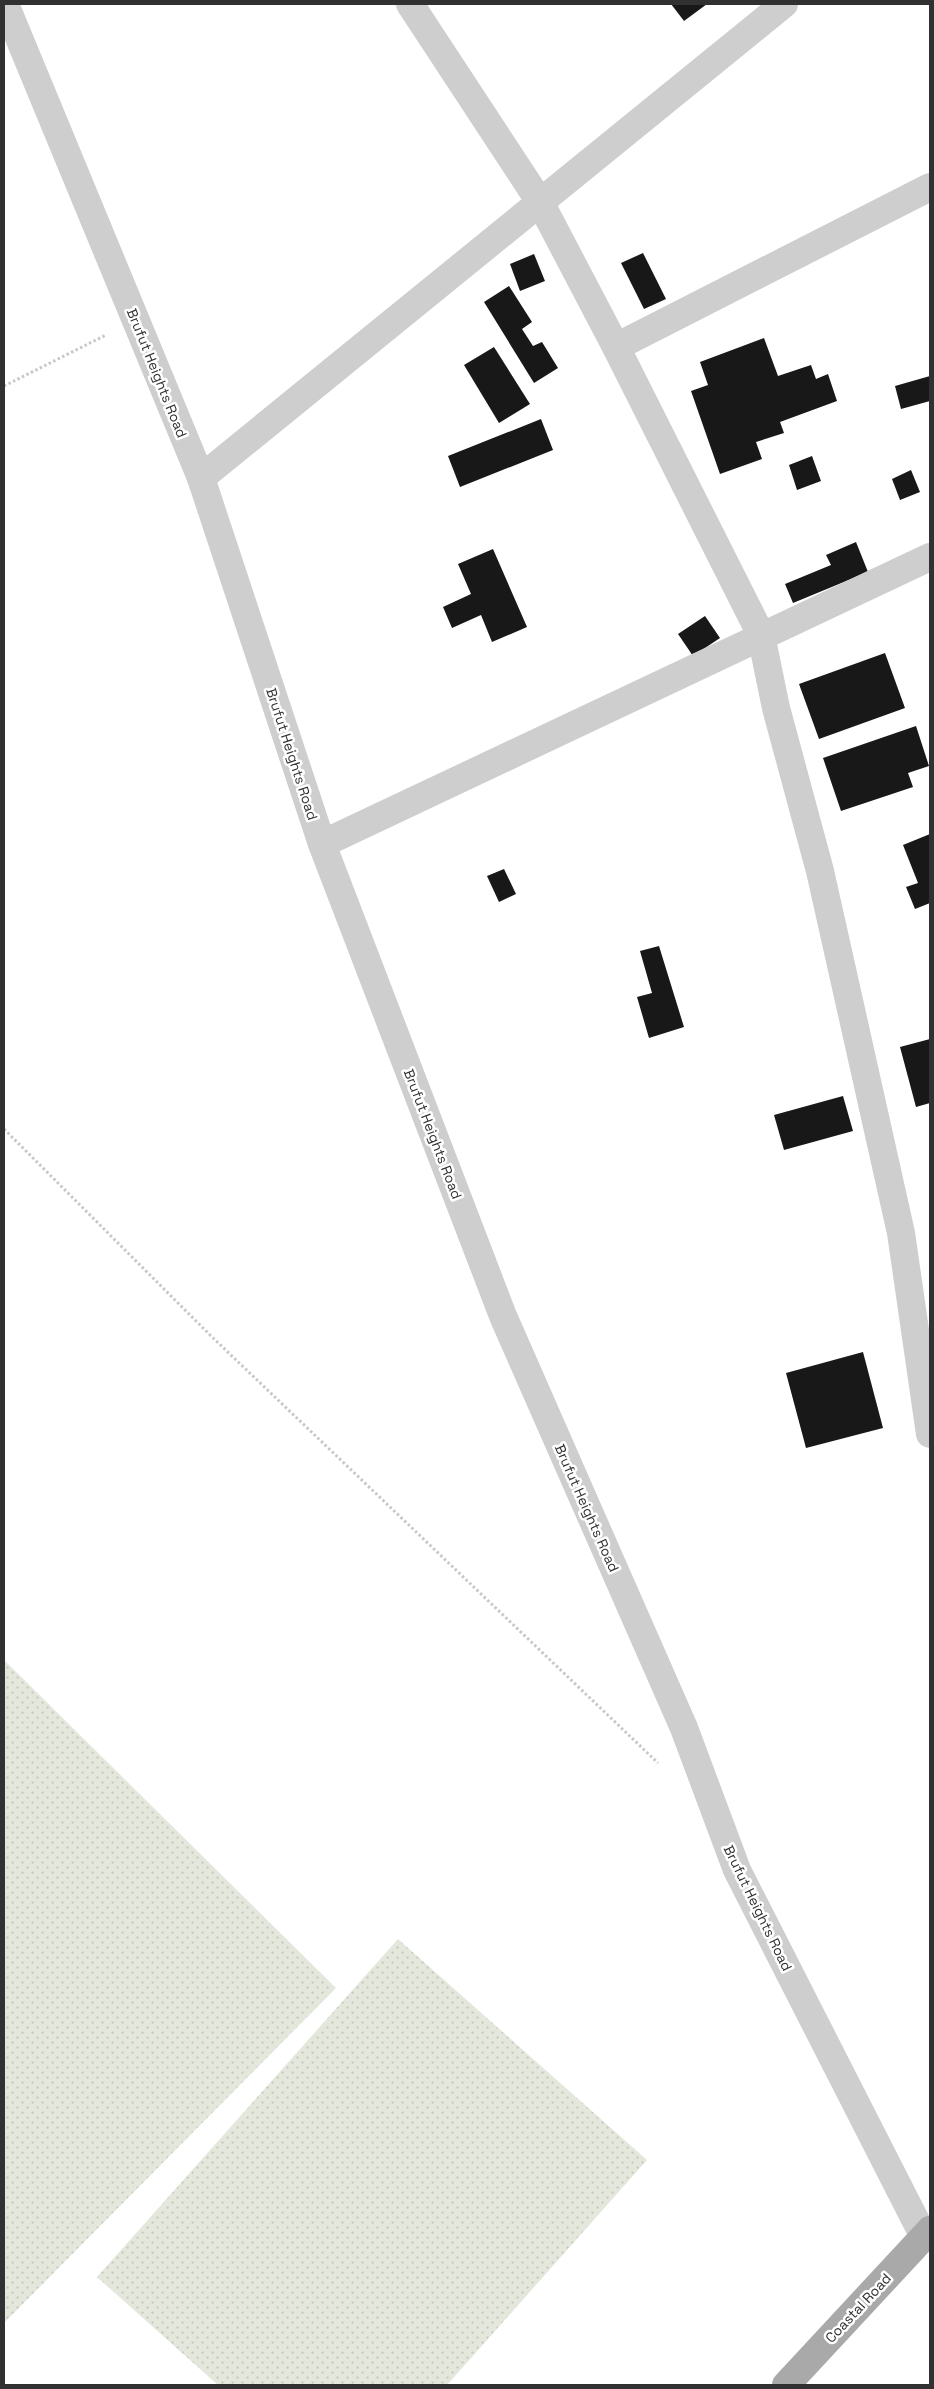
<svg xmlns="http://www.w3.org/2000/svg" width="934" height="2389" viewBox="0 0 934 2389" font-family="'Space Grotesk',sans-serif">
  <defs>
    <pattern id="park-dots" width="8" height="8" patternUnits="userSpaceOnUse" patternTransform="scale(1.25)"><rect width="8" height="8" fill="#e3e7dc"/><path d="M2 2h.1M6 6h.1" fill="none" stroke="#c3c7bd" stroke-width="1.8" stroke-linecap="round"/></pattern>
  </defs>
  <rect width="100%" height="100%" fill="#fff"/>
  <g fill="url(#park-dots)">
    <path d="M4,1660L336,1988L4,2323Z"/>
    <path d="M398,1939L647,2160L447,2385H218L97,2277Z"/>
  </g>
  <g fill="#181818">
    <path d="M671,4H707L684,21Z"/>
    <path d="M643,253L666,299L644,309L621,263Z"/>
    <path d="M534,254L545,281L520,291L510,264Z"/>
    <path d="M509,286L532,322L522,329L533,346L542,342L558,368L534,383L484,302Z"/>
    <path d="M764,338L778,376L811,365L816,379L828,374L837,401L780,422L784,433L756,442L762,459L720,474L691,391L708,385L700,362Z"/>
    <path d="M494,347L530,404L499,423L464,365Z"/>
    <path d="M930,376V401L901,409L895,386Z"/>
    <path d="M541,419L553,450L460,487L448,456Z"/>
    <path d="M812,456L821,481L797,490L789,465Z"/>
    <path d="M911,470L920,492L900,500L892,479Z"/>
    <path d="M856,542L868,572L793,603L785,584L831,565L826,555Z"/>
    <path d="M493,549L527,627L492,642L481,615L452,628L443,607L471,594L458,564Z"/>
    <path d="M705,616L720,638L693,656L678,634Z"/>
    <path d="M885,653L905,708L819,739L799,684Z"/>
    <path d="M916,726L929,766L908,773L913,787L841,811L823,758Z"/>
    <path d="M930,834V903L915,909L906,887L918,883L903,845Z"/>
    <path d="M504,869L516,894L499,902L487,876Z"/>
    <path d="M659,946L684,1027L649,1038L637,997L652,993L640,951Z"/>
    <path d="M930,1039V1103L916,1107L900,1047Z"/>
    <path d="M843,1096L853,1131L784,1150L774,1115Z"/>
    <path d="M863,1352L883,1428L806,1448L786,1373Z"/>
  </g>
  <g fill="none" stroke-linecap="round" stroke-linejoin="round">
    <g stroke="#c8c8c8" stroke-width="3" stroke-dasharray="2.5 2.5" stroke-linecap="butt">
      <path d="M4,386L106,335"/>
      <path d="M4,1129L211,1336L658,1763"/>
    </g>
    <g stroke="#cecece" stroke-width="28">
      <path d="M410,4L540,202L616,347L761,635L776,708L820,871L901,1233L930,1434"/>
      <path d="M616,347L930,187"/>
      <path d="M201,478L784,4"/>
      <path d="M322,844L930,557"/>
    </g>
    <path stroke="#cecece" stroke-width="28" d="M5,4L201,478L322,844L503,1316L684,1728L737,1870L924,2237"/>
    <path stroke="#a9a9a9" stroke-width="28" d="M786,2385L930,2230"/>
  </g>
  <g text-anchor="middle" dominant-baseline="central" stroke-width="5" stroke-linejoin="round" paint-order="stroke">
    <g font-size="14" fill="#313131" stroke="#fff">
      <text transform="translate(157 373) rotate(68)">Brufut Heights Road</text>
      <text transform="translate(292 754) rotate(72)">Brufut Heights Road</text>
      <text transform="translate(433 1134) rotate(69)">Brufut Heights Road</text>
      <text transform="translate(587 1508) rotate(66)">Brufut Heights Road</text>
      <text transform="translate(758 1908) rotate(64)">Brufut Heights Road</text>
      <text transform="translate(858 2308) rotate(-47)">Coastal Road</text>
    </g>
  </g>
  <rect width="934" height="2389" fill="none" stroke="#313131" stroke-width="10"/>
</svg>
